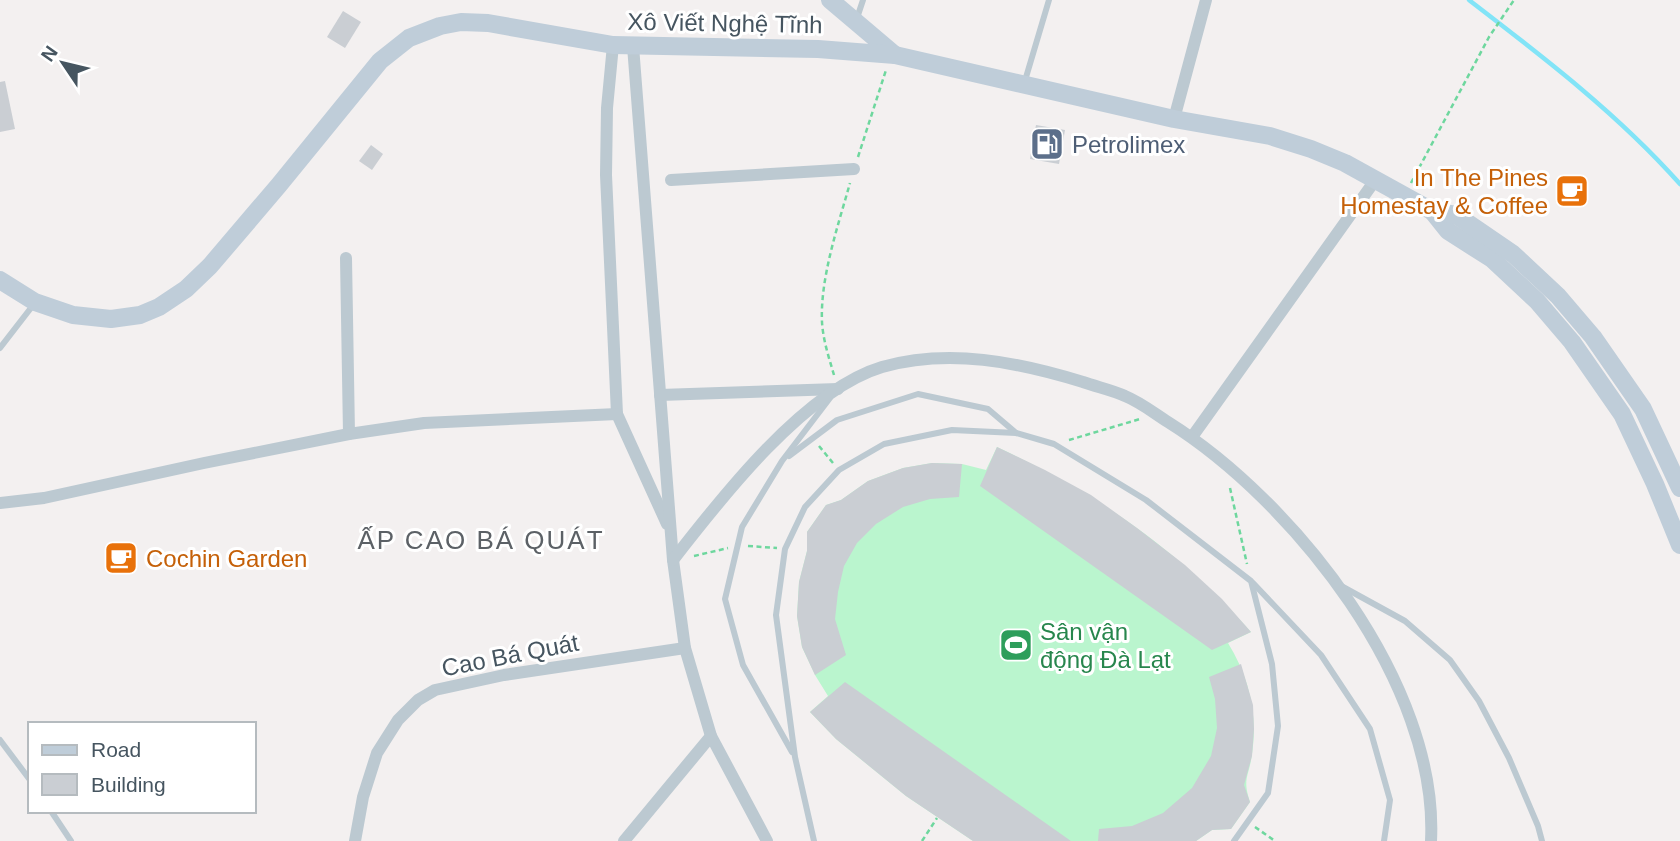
<svg xmlns="http://www.w3.org/2000/svg" width="1680" height="841" viewBox="0 0 1680 841" font-family="Arial,sans-serif">
  <rect width="100%" height="100%" fill="#f3f0f0"/>
  <path fill="#baf5ce" d="M997,447C1099,495 1176,548 1251,632L1228,643C1249,677 1258,714 1252,754C1249,777 1242,778 1250,802L1231,829L1212,830L1196,841H973L906,796L836,739L810,712L828,696L815,675L802,647L797,616L799,582L807,551V532L826,505L841,500L868,481L903,468L932,463L962,464L986,470Z"/>
  <g fill="none" stroke-linecap="round" stroke-linejoin="round">
    <path stroke="#82e4f7" stroke-width="4.5" d="M1469,0C1542,56 1618,114 1680,184"/>
  </g>
  <g fill="#caced3">
    <path d="M343,11L361,22L345,48L327,37Z"/>
    <path d="M5,81L15,129L0,132V82Z"/>
    <path d="M1036,125L1065,130L1059,164L1030,159Z"/>
    <path d="M371,145L383,154L372,170L359,161Z"/>
    <path d="M997,447L1045,470L1091,495L1137,528L1185,565L1222,599L1251,632L1212,650L980,486Z"/>
    <path d="M932,463L962,464L959,497L930,499L903,507L876,524L857,543L844,566L838,592L835,619L846,655L815,675L802,647L797,616L799,582L807,551V532L826,505L841,500L868,481L903,468Z"/>
    <path d="M1241,664L1253,705L1254,729L1252,756L1244,785L1250,802L1231,829L1212,830L1196,841H1098L1099,829L1132,826L1163,813L1192,788L1211,756L1217,728L1215,699L1209,677Z"/>
    <path d="M845,682L1071,841H973L906,796L836,739L810,712Z"/>
  </g>
  <g fill="none" stroke-linecap="round" stroke-linejoin="round">
    <g stroke="#6ed79e" stroke-width="2.5" stroke-dasharray="5 3.5" stroke-linecap="butt">
      <path d="M858,157L886,70"/>
      <path d="M1411,183L1489,37L1514,0"/>
      <path d="M834,375C829,358 823,340 822,322C820,278 838,226 850,183"/>
      <path d="M1069,440L1140,419"/>
      <path d="M819,446L833,463"/>
      <path d="M1230,488L1247,564"/>
      <path d="M748,546L777,548"/>
      <path d="M694,556L728,548"/>
      <path d="M1255,827L1275,841"/>
      <path d="M922,841L937,818"/>
    </g>
    <g stroke="#bcc9d1" stroke-width="6">
      <path d="M857,18L863,0"/>
      <path d="M1024,84L1049,0"/>
      <path d="M0,348L34,304"/>
      <path d="M789,456L837,420L918,394L988,409L1015,432"/>
      <path d="M1253,583L1321,655L1370,729L1390,800L1384,841"/>
      <path d="M1343,587L1405,621L1450,660L1479,701L1509,758L1538,826L1542,841"/>
      <path d="M0,740L30,780"/>
      <path d="M792,752L743,665L725,599L742,527L782,461L830,398"/>
      <path d="M51,811L71,841"/>
      <path d="M814,841L795,757L776,615L785,549L805,507L839,470L884,444L952,430L1016,433L1054,444L1146,500L1251,581L1272,664L1278,726L1268,793L1234,841"/>
    </g>
    <g stroke="#bcc9d1" stroke-width="12">
      <path d="M613,45L607,108L606,175L617,414L667,524"/>
      <path d="M633,46L673,560L685,648L711,736L767,841"/>
      <path d="M1174,119L1206,0"/>
      <path d="M671,180L854,169"/>
      <path d="M346,258L349,434"/>
      <path d="M660,395L838,389"/>
      <path d="M1192,437L1376,179"/>
      <path d="M0,503L44,498L204,463L349,434L424,423L617,414"/>
      <path d="M673,560C721,498 805,390 882,367C949,348 1018,362 1083,382C1097,387 1112,390 1125,396C1140,402 1154,413 1168,422C1294,501 1439,684 1431,841"/>
      <path d="M355,841L363,797L377,753L398,720L418,700L435,690L504,675L685,648"/>
      <path d="M624,841L711,736"/>
    </g>
    <g stroke="#bfcdd9" stroke-width="18">
      <path d="M830,0L895,55"/>
      <path d="M1432,211L1448,231L1492,259L1537,301L1572,342L1622,414L1655,484L1680,545"/>
      <path d="M0,280L35,302L73,315L111,319L140,315L159,307L186,289L210,266L279,185L380,61L409,38L440,26L461,22L488,23L613,45L818,49L895,55L1174,119L1270,136L1311,149L1345,163L1432,211L1456,215L1513,254L1558,296L1593,337L1643,409L1680,488"/>
    </g>
  </g>
  <defs>
    <symbol id="fuel-square" viewBox="-11 -11 22 22"><rect x="-9" y="-9" width="18" height="18" rx="4" fill="#5c6f8a" stroke="#fff"/><path d="M-5.5-6h7V0h2V4h1.3V-2.5L3-4.5l.8-.8L6-3V5H2.5V1h-1V6h-7ZM-4.2-4.7v3.2H.2V-4.7Z" fill="#fff"/></symbol>
    <symbol id="cafe-square" viewBox="-11 -11 22 22"><rect x="-9" y="-9" width="18" height="18" rx="4" fill="#e8710a" stroke="#fff"/><path d="M-5.5-4.5H6V0H3Q3 3.5 0 3.5H-2.5Q-5.5 3.5-5.5 0ZM3-3.2v2h1.7v-2ZM-6 4.5H4V6H-6Z" fill="#fff"/></symbol>
    <symbol id="stadium-square" viewBox="-11 -11 22 22"><rect x="-9" y="-9" width="18" height="18" rx="4" fill="#2e9e5b" stroke="#fff"/><path d="M0-5a6.5 5 0 1 0 0 10a6.5 5 0 1 0 0-10ZM-3.5-1.8h7v3.6h-7Z" fill="#fff"/></symbol>
  </defs>
  <g fill-rule="evenodd">
    <use href="#fuel-square" x="1028" y="125" width="38" height="38"/>
    <use href="#cafe-square" x="1553" y="172" width="38" height="38"/>
    <use href="#cafe-square" x="102" y="539" width="38" height="38"/>
    <use href="#stadium-square" x="997" y="626" width="38" height="38"/>
  </g>
  <g text-anchor="middle" dominant-baseline="central" stroke-width="6" stroke-linejoin="round" paint-order="stroke">
    <g font-size="24" fill="#465560" stroke="#fff">
      <text transform="translate(725 23) rotate(1)">Xô Viết Nghệ Tĩnh</text>
      <text transform="translate(510 655) rotate(-11)">Cao Bá Quát</text>
    </g>
    <g font-size="24" fill="#4e5e75" stroke="#fff" text-anchor="start">
      <text x="1072" y="144">Petrolimex</text>
    </g>
    <g font-size="24" fill="#c56008" stroke="#fff" text-anchor="end">
      <text x="1548" y="177">In The Pines<tspan x="1548" dy="28">Homestay &amp; Coffee</tspan></text>
      <text x="146" y="558" text-anchor="start">Cochin Garden</text>
    </g>
    <g font-size="24" fill="#27864d" stroke="#fff" text-anchor="start">
      <text x="1040" y="631">Sân vận<tspan x="1040" dy="28">động Đà Lạt</tspan></text>
    </g>
    <g font-size="26" letter-spacing="2" fill="#5c6166" stroke="#fff">
      <text x="481" y="540">ẤP CAO BÁ QUÁT</text>
    </g>
  </g>
  <rect x="28" y="722" width="228" height="91" fill="#ffffff" stroke="#b5bbbf" stroke-width="2"/>
  <rect x="42" y="745" width="35" height="10" fill="#bfcdd9" stroke="#b5bbbf" stroke-width="2"/>
  <text x="91" y="757" font-size="21" fill="#465560">Road</text>
  <rect x="42" y="774" width="35" height="21" fill="#caced3" stroke="#b5bbbf" stroke-width="2"/>
  <text x="91" y="792" font-size="21" fill="#465560">Building</text>
  <g transform="translate(63 63) rotate(305)" stroke="#ffffff" stroke-width="5" paint-order="stroke">
  <path d="M0-5L12 26L0 18L-12 26Z" fill="#465560"/>
  <text y="-10" font-size="19" font-weight="bold" text-anchor="middle" fill="#465560">N</text>
  </g>
</svg>
